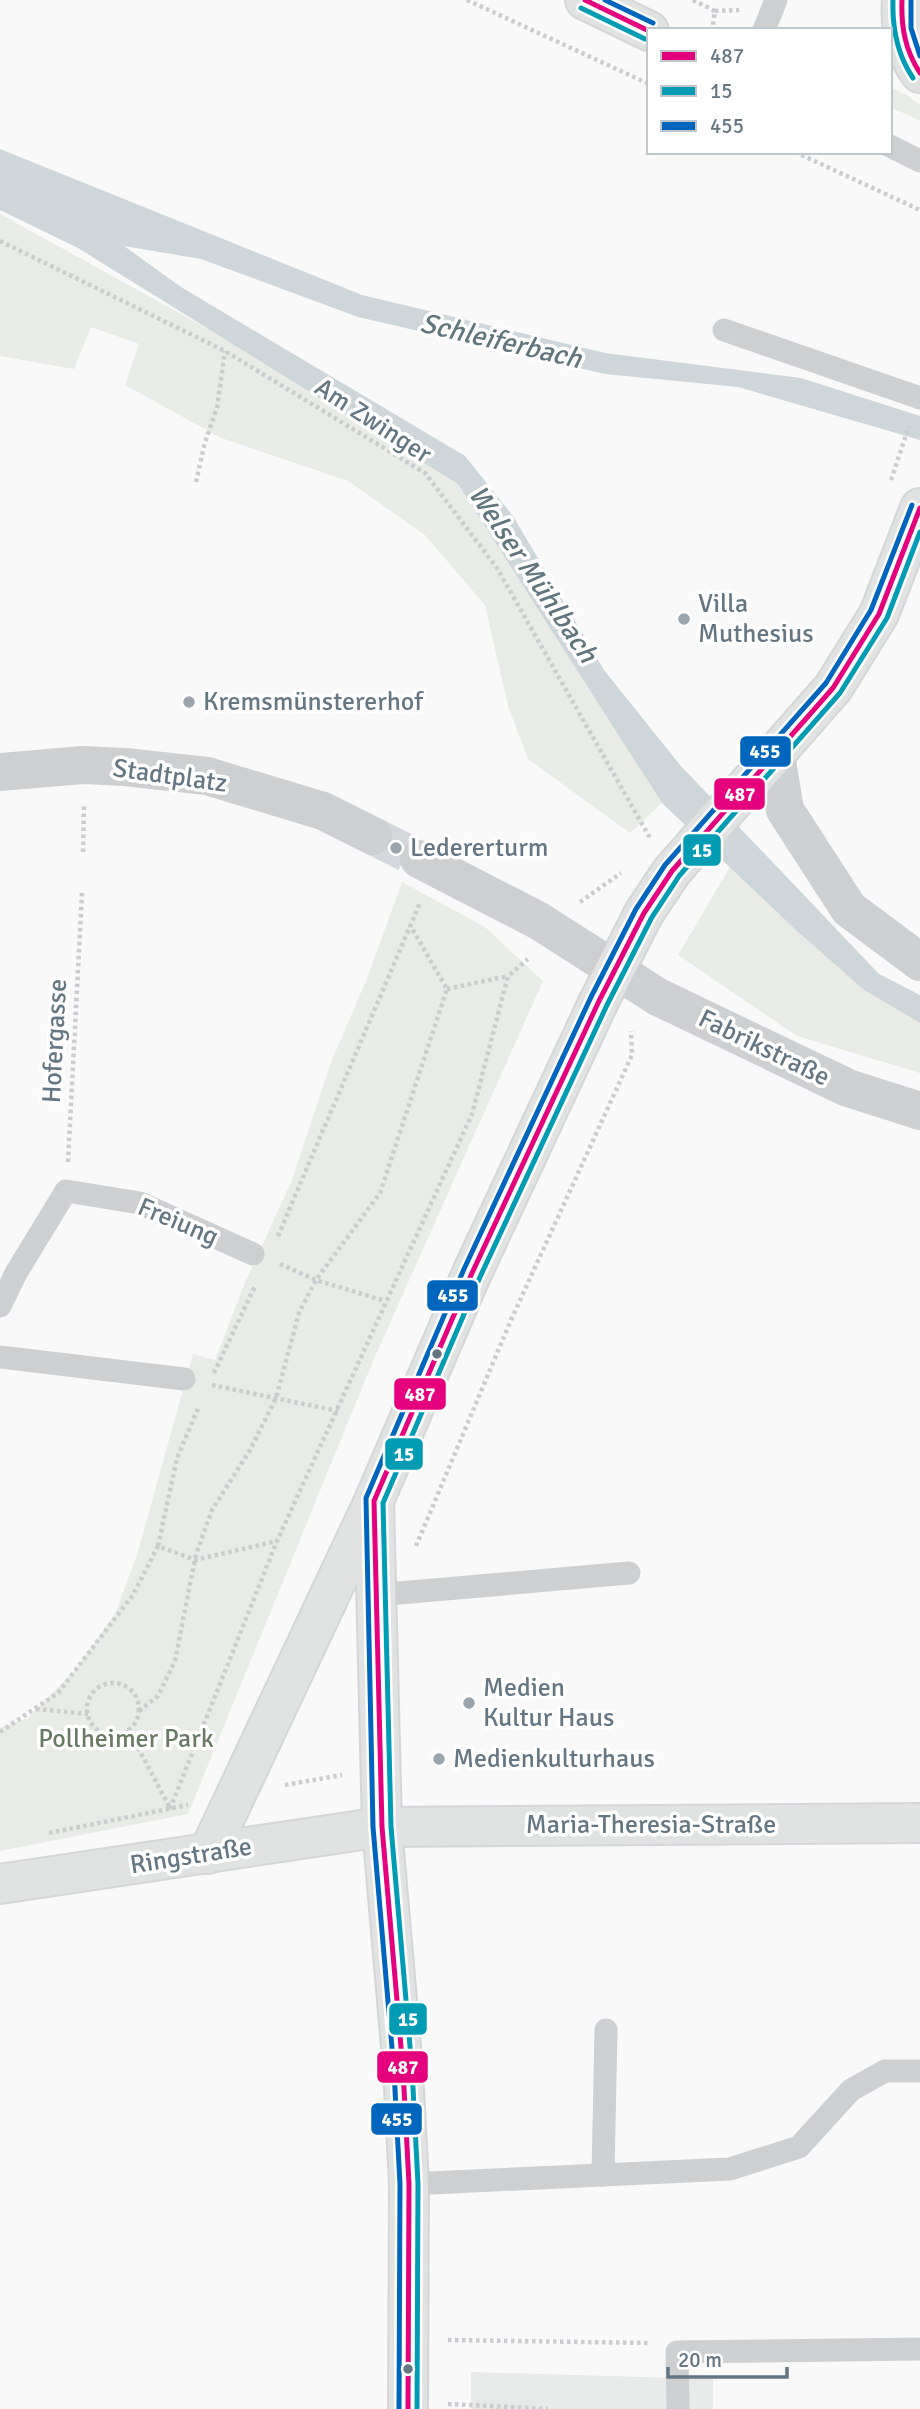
<svg xmlns="http://www.w3.org/2000/svg" width="920" height="2409" viewBox="0 0 920 2409" font-family="Signika,sans-serif">
  <rect width="100%" height="100%" fill="#f9f9f9"/>
  <path fill="#e8e9e9" d="M471,2372L713,2379V2409H471Z"/>
  <g fill="#e8ebe6">
    <path d="M890,87L907,95L920,105V121L890,107Z"/>
    <path d="M0,214L239,346L459,484L499,543L662,803L630,833L528,759L508,706L485,605L425,535L348,481L221,438L125,385L139,344L91,327L74,369L0,356Z"/>
    <path d="M730,867L797,931L864,990L920,1023V1073L797,1036L678,955Z"/>
    <path d="M402,882L485,927L543,981L373,1361L188,1814L0,1851V1728L28,1718L76,1669L115,1614L137,1555L193,1354L215,1360L244,1285L292,1180L330,1065L368,976Z"/>
  </g>
  <path fill="#ced6d9" d="M0,149L362,295L605,353L801,378L920,416V440L738,387L605,374L358,317L201,259L124,246L181,287L465,456L513,516L604,670L680,765L879,974L920,995V1023L864,990L797,931L662,803L458,484L78,248L0,210Z"/>
  <g fill="none" stroke-linecap="round" stroke-linejoin="round">
    <path stroke="#d4d8dc" stroke-width="38" stroke-dasharray="38 19" stroke-linecap="butt" d="M373,836L419,859"/>
    <defs>
      <g id="secondary">
        <path d="M208,1854L374,1501"/>
        <path d="M0,1884L382,1827L920,1823"/>
      </g>
      <g id="primary">
        <path d="M585,0L649,31"/>
        <path d="M902,0C900,27 904,51 920,73"/>
        <path d="M408,2409L409,2184L403,2070L382,1827L374,1501L472,1273L599,1001L644,913L672,871L833,688L879,614L920,508"/>
      </g>
    </defs>
    <use href="#secondary" stroke="#d5d6d7" stroke-width="42"/>
    <use href="#primary" stroke="#d5d6d7" stroke-width="42"/>
    <g stroke="#cbcccd" stroke-width="4.5" stroke-dasharray="3.5 3.5" stroke-linecap="butt">
      <path d="M467,0L649,84"/>
      <path d="M693,0L715,11L712,30"/>
      <path d="M715,11L739,10"/>
      <path d="M795,152L920,210"/>
      <path d="M0,241L225,351L425,473L497,568L650,838"/>
      <path d="M891,480L909,426"/>
      <path d="M196,482L205,442L217,408L225,351"/>
      <path d="M83,852L84,805"/>
      <path d="M580,902L621,873"/>
      <path d="M447,989L508,976"/>
      <path d="M68,1162L82,893"/>
      <path d="M278,1236L420,903"/>
      <path d="M280,1264L316,1280L385,1301"/>
      <path d="M214,1373L255,1286"/>
      <path d="M212,1385L338,1411"/>
      <path d="M158,1546L177,1458L199,1406"/>
      <path d="M416,1546L511,1320L632,1055L631,1031"/>
      <circle cx="113" cy="1709" r="26"/>
      <path d="M36,1709L88,1714"/>
      <path d="M139,1711L158,1696L175,1661L196,1554L212,1510L250,1450L276,1398L299,1313L316,1280L380,1193L447,989L410,925"/>
      <path d="M128,1729L170,1808"/>
      <path d="M0,1732L58,1693L133,1595L158,1546L195,1560L277,1541"/>
      <path d="M285,1785L342,1775"/>
      <path d="M170,1809L277,1541L472,1114L508,976L528,959"/>
      <path d="M49,1833L188,1805"/>
      <path d="M448,2340L650,2343"/>
      <path d="M448,2404L548,2409"/>
    </g>
    <g stroke="#cecfd0" stroke-width="23">
      <path d="M764,30L776,0"/>
      <path d="M890,146L920,161"/>
      <path d="M724,330L920,398"/>
      <path d="M0,1306L16,1273L66,1191L140,1203L253,1254"/>
      <path d="M0,1357L184,1379"/>
      <path d="M376,1595L629,1573"/>
      <path d="M603,2175L606,2030"/>
      <path d="M409,2184L730,2169L799,2147L851,2090L885,2071H920"/>
      <path d="M678,2409L677,2352L920,2349"/>
    </g>
    <g stroke="#cecfd0" stroke-width="38">
      <path d="M776,755L785,810L849,909L920,962"/>
      <path d="M0,772L83,765L125,767L207,776L323,811L373,836"/>
      <path d="M419,859L539,921L658,997L848,1088L920,1111"/>
    </g>
    <use href="#secondary" stroke="#e1e2e2" stroke-width="38"/>
    <use href="#primary" stroke="#e1e2e2" stroke-width="38"/>
    <defs>
      <g id="bus-1">
        <path d="M585,0L649,31"/>
        <path d="M902,0C901,27 905,50 920,73"/>
        <path d="M408,2409L409,2184L403,2070L382,1827L374,1501L472,1273L599,1001L644,913L672,871L833,688L879,614L920,508"/>
      </g>
      <g id="bus-2">
        <path d="M893,0C892,29 897,54 913,78"/>
        <path d="M581,8L645,39"/>
        <path d="M417,2409L418,2184L412,2069L391,1827L383,1503L480,1277L607,1005L652,917L679,876L840,693L887,618L920,532"/>
      </g>
      <g id="bus-3">
        <path d="M605,0L653,23"/>
        <path d="M911,0V28L920,56"/>
        <path d="M399,2409L400,2184L394,2071L373,1827L366,1498L464,1269L591,997L636,909L665,865L826,683L871,610L912,505"/>
      </g>
    </defs>
    <use href="#bus-1" stroke="#fff" stroke-width="10"/>
    <use href="#bus-2" stroke="#fff" stroke-width="10"/>
    <use href="#bus-3" stroke="#fff" stroke-width="10"/>
    <use href="#bus-1" stroke="#e5007d" stroke-width="5"/>
    <use href="#bus-2" stroke="#009cb4" stroke-width="5"/>
    <use href="#bus-3" stroke="#0065bd" stroke-width="5"/>
  </g>
  <g fill="#99a4ac" stroke="#fff" stroke-width="2.5">
    <circle cx="684" cy="619" r="7"/>
    <circle cx="189" cy="702" r="7"/>
    <circle cx="396" cy="848" r="7"/>
    <circle cx="469" cy="1703" r="7"/>
    <circle cx="439" cy="1759" r="7"/>
  </g>
  <g fill="#657683" stroke="#fff" stroke-width="2.5">
    <circle cx="437" cy="1354" r="6"/>
    <circle cx="408" cy="2369" r="6"/>
  </g>
  <g text-anchor="middle" dominant-baseline="central" stroke-width="7" stroke-linejoin="round" paint-order="stroke">
    <g font-size="26" fill="#657683" stroke="#fff">
      <text transform="translate(373 421) rotate(33)">Am Zwinger</text>
      <text transform="translate(170 776) rotate(8)">Stadtplatz</text>
      <text transform="translate(55 1041) rotate(-87)">Hofergasse</text>
      <text transform="translate(764 1048) rotate(26)">Fabrikstraße</text>
      <text transform="translate(178 1222) rotate(23)">Freiung</text>
      <text x="651" y="1825">Maria-Theresia-Straße</text>
      <text transform="translate(191 1856) rotate(-9)">Ringstraße</text>
    </g>
    <g font-size="26" fill="#657683" stroke="#fff" text-anchor="start">
      <text x="698" y="604">Villa<tspan x="698" dy="30">Muthesius</tspan></text>
      <text x="203" y="702">Kremsmünstererhof</text>
      <text x="410" y="848">Ledererturm</text>
      <text x="483" y="1688">Medien<tspan x="483" dy="30">Kultur Haus</tspan></text>
      <text x="453" y="1759">Medienkulturhaus</text>
    </g>
    <g font-size="26" fill="#687a64" stroke="#fff">
      <text x="126" y="1739">Pollheimer Park</text>
    </g>
    <g font-size="28" font-style="italic" fill="#60757c" stroke="#fff">
      <text transform="translate(501 341) rotate(13)">Schleiferbach</text>
      <text transform="translate(533 574) rotate(56)">Welser Mühlbach</text>
    </g>
  </g>
  <g stroke="#fff" stroke-width="2.5">
    <rect x="739" y="735" width="53" height="33" rx="7" fill="#0065bd"/>
    <rect x="713" y="777" width="53" height="34" rx="7" fill="#e5007d"/>
    <rect x="682" y="833" width="40" height="34" rx="7" fill="#009cb4"/>
    <rect x="426" y="1279" width="53" height="33" rx="7" fill="#0065bd"/>
    <rect x="393" y="1377" width="54" height="34" rx="7" fill="#e5007d"/>
    <rect x="384" y="1437" width="40" height="34" rx="7" fill="#009cb4"/>
    <rect x="388" y="2002" width="40" height="34" rx="7" fill="#009cb4"/>
    <rect x="376" y="2050" width="53" height="34" rx="7" fill="#e5007d"/>
    <rect x="370" y="2102" width="53" height="34" rx="7" fill="#0065bd"/>
  </g>
  <g font-size="19" text-anchor="middle" font-weight="bold" fill="#fff">
    <text x="765" y="758">455</text>
    <text x="740" y="801">487</text>
    <text x="702" y="857">15</text>
    <text x="453" y="1302">455</text>
    <text x="420" y="1401">487</text>
    <text x="404" y="1461">15</text>
    <text x="408" y="2026">15</text>
    <text x="403" y="2074">487</text>
    <text x="397" y="2126">455</text>
  </g>
  <rect x="647" y="28" width="245" height="126" fill="#ffffff" stroke="#c1c8cd" stroke-width="2"/>
  <rect x="661" y="51" width="35" height="10" fill="#e5007d" stroke="#c1c8cd" stroke-width="2"/>
  <text x="710" y="63" font-size="21" fill="#657683">487</text>
  <rect x="661" y="86" width="35" height="10" fill="#009cb4" stroke="#c1c8cd" stroke-width="2"/>
  <text x="710" y="98" font-size="21" fill="#657683">15</text>
  <rect x="661" y="121" width="35" height="10" fill="#0065bd" stroke="#c1c8cd" stroke-width="2"/>
  <text x="710" y="133" font-size="21" fill="#657683">455</text>
  <path d="M668 2367v10h119v-10" fill="none" stroke="#657683" stroke-width="3.5"/>
  <text x="678" y="2367" font-size="21" fill="#657683" stroke="#ffffff" stroke-width="5" paint-order="stroke">20 m</text>
</svg>
